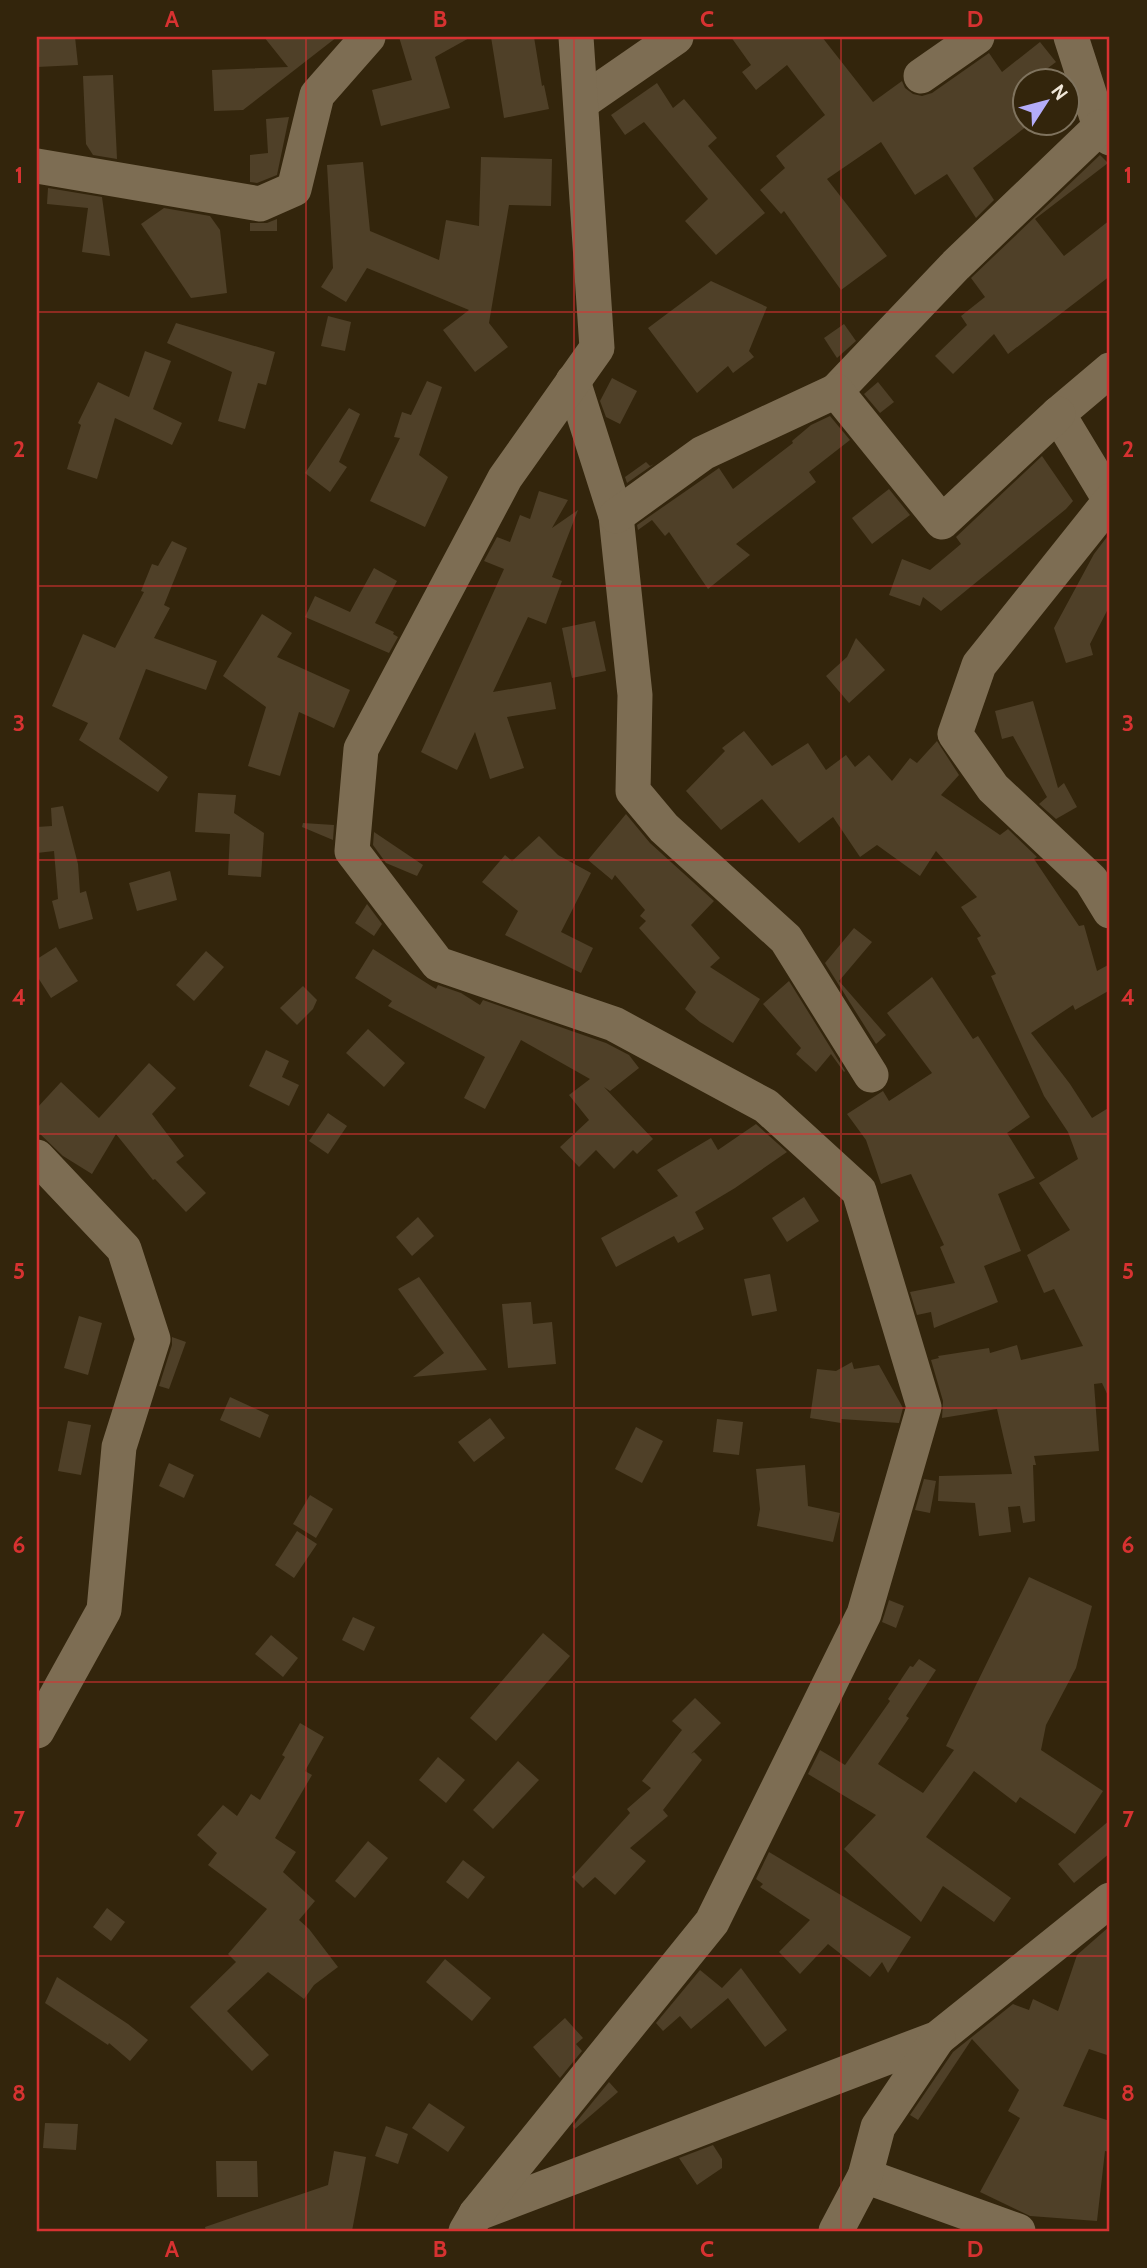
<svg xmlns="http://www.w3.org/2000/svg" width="1147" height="2268" viewBox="0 0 1147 2268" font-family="Cabin,sans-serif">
  <rect width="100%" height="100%" fill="#33250c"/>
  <g fill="#4f4028">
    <path d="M37,37H75L78,65L37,67Z"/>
    <path d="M264,37H337L243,110L214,111L212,70L288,67Z"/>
    <path d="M399,37H471L435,57L450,108L381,126L372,90L412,80Z"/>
    <path d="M491,37H534L542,86L544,85L549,109L504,118Z"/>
    <path d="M731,37H822L873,102L902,81L905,88L913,94L922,96L932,93L989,53L1002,72L1040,42L1056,62L1032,80H1025V86L1012,96L1025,111V122H1032L973,168L994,200L976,218L947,174L915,195L881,142L827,179L887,256L841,290L784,211L781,214L760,190L785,168L776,156L825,115L787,65L756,90L742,72L751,65Z"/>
    <path d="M113,75L117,159L93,155L86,144L83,76Z"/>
    <path d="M657,83L673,108L684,99L717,138L708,146L765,213L716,255L685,221L708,199L644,122L625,135L611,115Z"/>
    <path d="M289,117L277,175L257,183L250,182V155L268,153L266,119Z"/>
    <path d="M1100,155L1108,163L1035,219L1064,256L1110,220V276L1008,354L994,334L953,374L935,356L967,325L961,316L985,297L971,278Z"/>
    <path d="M481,157L552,159L551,206L509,205L489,323L508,347L475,372L443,330L469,310L367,268L346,302L321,287L333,268L327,165L363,162L370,231L439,260L446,220L479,226Z"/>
    <path d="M48,188L102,197L110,256L82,252L88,208L47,204Z"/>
    <path d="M164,208L210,216L220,230L227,293L191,298L141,224Z"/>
    <path d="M277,219V231H250V223H267Z"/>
    <path d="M711,281L767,307L749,351L754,357L733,373L728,366L697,393L648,328Z"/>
    <path d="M328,316L351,322L345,351L321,346Z"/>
    <path d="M176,323L275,352L266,385L258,383L245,429L218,421L232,372L167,343Z"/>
    <path d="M844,324L856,341L837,358L824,338Z"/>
    <path d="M145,351L171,361L153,409L182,423L172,445L115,418L97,479L67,469L81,425L78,423L98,382L129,397Z"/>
    <path d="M612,378L637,391L620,424L606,417L600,401Z"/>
    <path d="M427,381L442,387L419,455L448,477L425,527L370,501L400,438L394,437L402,412L411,415Z"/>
    <path d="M878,382L894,402L880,413L864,394Z"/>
    <path d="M349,408L360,414L339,462L347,467L330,492L305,473Z"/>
    <path d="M830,416L850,440L809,472L816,482L736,544L750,555L708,589L669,532L665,536L652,520L638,530L637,525L719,468L733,489L793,443L792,441L811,425Z"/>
    <path d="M1042,456L1073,501L1066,509L941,611L923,597L920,606L889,595L902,559L930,570L961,544L956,537Z"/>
    <path d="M646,462L650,466L654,464L627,483L625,477Z"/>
    <path d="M889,489L910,515L872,544L852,518Z"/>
    <path d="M539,491L568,500L552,528L578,510L552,577L562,581L546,624L528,617L493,692L551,682L556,709L507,717L524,768L490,779L475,732L457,770L421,752L504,569L484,561L497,537L510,542L520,515L530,519Z"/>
    <path d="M1110,533V605L1090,644L1093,655L1066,663L1054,628L1094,554Z"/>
    <path d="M172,541L187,548L164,605L170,608L154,638L217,661L206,690L146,669L119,739L168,777L158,792L79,740L88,723L52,706L83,634L115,648L144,592L141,591L152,564L158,566Z"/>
    <path d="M374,568L397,581L375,623L394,632L393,634L398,637L389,653L305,617L315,596L350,612Z"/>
    <path d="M262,614L292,633L277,657L350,690L334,728L299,712L280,776L248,766L266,707L223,676Z"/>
    <path d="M595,621L606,671L572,678L562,628Z"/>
    <path d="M856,638L885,670L849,703L826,676L847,657Z"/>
    <path d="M1033,701L1058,788L1064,783L1077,807L1056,819L1039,804L1047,797L1013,736L1002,739L995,711Z"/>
    <path d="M744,731L772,766L808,743L826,770L846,755L855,767L869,755L892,781L910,758L917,763L937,741L959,775L941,795L1000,835L1008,829L1037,857L1034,859L1079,926L1084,925L1097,971L1110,964V990L1075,1010L1073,1005L1031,1033L1070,1084L1092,1118L1110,1107V1400L1102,1383L1094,1384L1099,1451L1034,1456L1036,1465H1033L1035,1521L1023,1523L1020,1506L1008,1507L1011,1532L979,1536L975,1503L938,1501L939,1476L1012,1474L997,1409L942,1418L943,1401L931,1360L939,1358L938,1356L989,1348L990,1353L1017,1345L1021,1360L1083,1346L1054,1289L1044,1293L1027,1255L1070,1230L1039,1183L1078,1159L1068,1132L1044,1096L991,976L996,974L977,938L981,936L961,907L977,897L936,851L920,876L877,845L860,857L833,817L799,843L762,799L721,830L686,791L725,751L722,748Z"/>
    <path d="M198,793L236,795L234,813L264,833L261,877L228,875L230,834L195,832Z"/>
    <path d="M63,806L78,864L80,893L86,891L93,919L59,929L52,901L58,899L54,851L37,853V827L52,826L51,808Z"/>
    <path d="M626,814L650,843L714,901L691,925L720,958L710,967L760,999L733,1043L700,1022L685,1009L696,992L639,928L646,921L640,916L645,910L615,875L612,880L588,860Z"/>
    <path d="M303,823L334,825L333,840L302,827Z"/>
    <path d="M374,832L423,865L417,876L386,863L373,845Z"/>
    <path d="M539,836L558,855L591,873L561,932L593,948L581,973L505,935L518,911L482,882L505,855L512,861Z"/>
    <path d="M170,871L177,900L137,911L129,883Z"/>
    <path d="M367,904L382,924L374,936L355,923Z"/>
    <path d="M854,928L872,942L839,981L886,1035L876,1044L825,963Z"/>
    <path d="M56,947L78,981L51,998L37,976V959Z"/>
    <path d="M373,949L436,989L438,985L461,993L480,1005L483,1000L606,1043L629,1055L639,1068L610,1091L604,1087L653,1139L637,1154L633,1150L614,1169L596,1150L579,1167L560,1147L589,1120L569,1095L590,1079L521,1040L485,1109L464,1098L485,1057L388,1006L392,1001L355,978Z"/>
    <path d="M206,951L224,967L194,1001L176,985Z"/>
    <path d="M932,977L973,1039L978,1036L1030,1117L1007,1133L1035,1178L998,1194L1021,1251L984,1266L998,1302L934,1328L931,1312L917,1315L910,1292L955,1283L940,1247L944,1245L911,1174L881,1184L866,1140L847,1114L883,1091L889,1101L932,1073L887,1013Z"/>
    <path d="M789,981L845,1071L844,1072L831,1054L816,1072L796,1054L801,1048L763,1004Z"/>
    <path d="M303,986L317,1000L313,1009L297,1025L280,1008Z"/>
    <path d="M368,1029L405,1063L384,1087L346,1053Z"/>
    <path d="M266,1050L289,1061L282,1077L299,1085L289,1106L249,1086Z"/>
    <path d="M149,1063L176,1088L152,1114L184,1156L176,1162L206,1193L186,1212L155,1179L153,1180L116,1134L92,1174L63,1156L37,1131V1108L61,1082L99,1118Z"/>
    <path d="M328,1113L347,1126L328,1154L309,1141Z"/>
    <path d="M756,1124L787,1152L735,1188L695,1212L704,1229L678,1243L674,1236L616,1267L601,1238L678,1196L657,1170L711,1138L718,1150Z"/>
    <path d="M804,1197L819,1221L787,1242L772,1218Z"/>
    <path d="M418,1217L434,1236L412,1256L396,1237Z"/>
    <path d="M770,1274L777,1311L752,1316L744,1279Z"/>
    <path d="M419,1277L487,1370L413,1377L444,1353L398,1289Z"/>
    <path d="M531,1302L533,1324L552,1322L556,1364L508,1368L502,1304Z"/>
    <path d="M79,1316L102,1323L88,1375L64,1368Z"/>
    <path d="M172,1337L186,1342L169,1389L159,1386L172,1345Z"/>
    <path d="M852,1362L854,1369L879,1365L903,1408L899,1423L841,1419V1423L810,1418L817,1369L836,1371Z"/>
    <path d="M230,1397L269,1415L260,1438L220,1420Z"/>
    <path d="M490,1418L505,1438L474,1462L458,1442Z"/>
    <path d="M717,1419L743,1422L739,1455L713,1452Z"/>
    <path d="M68,1421L91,1425L81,1475L58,1471Z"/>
    <path d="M636,1427L663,1441L642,1483L615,1469Z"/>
    <path d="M169,1463L194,1475L184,1498L159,1486Z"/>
    <path d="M805,1465L808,1506L840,1513L833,1542L757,1526L760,1509L756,1469Z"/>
    <path d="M924,1479L936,1481L930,1513L915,1510Z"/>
    <path d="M310,1495L333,1509L316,1538L293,1524Z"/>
    <path d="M297,1531L317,1544L294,1578L275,1565Z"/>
    <path d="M1029,1577L1092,1606L1076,1668L1046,1725L1041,1750L1103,1791L1075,1834L1020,1797L1016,1803L974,1771L926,1837L1011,1898L994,1922L943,1886L921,1922L844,1849L876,1815L808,1774L820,1750L845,1765L890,1701L888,1699L910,1666L913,1667L919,1659L936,1670L906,1716L909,1718L878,1764L923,1793L954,1750L946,1746Z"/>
    <path d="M889,1600L904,1606L896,1628L882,1622Z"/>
    <path d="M353,1617L375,1627L364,1651L342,1640Z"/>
    <path d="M543,1633L570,1656L496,1741L470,1718Z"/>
    <path d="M271,1635L298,1658L283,1677L255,1654Z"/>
    <path d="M695,1698L721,1723L691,1754L694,1752L702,1760L663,1810L668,1816L630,1848L646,1861L615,1895L595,1877L583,1888L572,1877L630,1813L627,1809L651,1788L642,1781L682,1730L672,1721Z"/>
    <path d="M300,1723L324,1737L305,1771L312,1775L275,1838L296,1852L283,1872L315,1901L299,1920L309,1929L338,1967L314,1985L304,1999L268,1972L227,2011L269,2055L252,2071L190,2007L236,1962L228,1954L267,1909L208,1865L217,1853L197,1835L223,1805L237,1816L251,1794L260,1800L285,1757L282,1755Z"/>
    <path d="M438,1757L465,1780L446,1803L419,1780Z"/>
    <path d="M518,1761L539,1780L493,1829L473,1810Z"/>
    <path d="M1110,1820V1853L1074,1883L1058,1864Z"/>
    <path d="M368,1841L388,1858L355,1898L335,1881Z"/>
    <path d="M769,1852L911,1937L888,1973L882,1962L870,1977L828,1944L800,1974L779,1952L810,1920L760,1887L763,1884L756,1879Z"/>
    <path d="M463,1860L485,1877L468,1899L446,1882Z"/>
    <path d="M107,1908L125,1922L111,1941L93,1927Z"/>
    <path d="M1110,1926V2056L1089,2049L1063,2106L1110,2121V2152L1105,2151L1097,2221L1030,2216L980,2192L1020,2118L1008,2111L1019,2090L972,2039L918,2120L910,2115L953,2052L1013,2004L1029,2010L1033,1999L1058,2011L1077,1955Z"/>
    <path d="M445,1959L491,1998L472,2021L426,1982Z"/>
    <path d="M741,1968L787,2030L765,2047L728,1998L691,2029L680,2016L663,2031L656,2023L700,1970L722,1988Z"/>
    <path d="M57,1977L128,2024L148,2040L130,2061L109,2043L108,2045L45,2003Z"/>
    <path d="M565,2018L583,2038L576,2044L582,2051L560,2078L533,2047Z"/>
    <path d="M609,2082L618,2092L575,2129L573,2126Z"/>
    <path d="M429,2103L465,2127L448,2152L412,2128Z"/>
    <path d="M45,2123L78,2124L76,2150L43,2148Z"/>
    <path d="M386,2126L408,2134L398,2164L375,2156Z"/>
    <path d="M713,2145L722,2159V2168L697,2185L679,2158Z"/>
    <path d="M334,2151L366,2157L352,2231H206L205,2227L328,2185Z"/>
    <path d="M216,2161H257L258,2197H217Z"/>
  </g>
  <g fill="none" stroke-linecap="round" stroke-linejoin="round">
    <g stroke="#7d6d53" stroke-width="35">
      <path d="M1071,37L1100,127L1110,138"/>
      <path d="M921,76L977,37"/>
      <path d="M582,102L676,37"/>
      <path d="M37,166L260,204L294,189L317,95L368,37"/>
      <path d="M1110,370L1058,414L1110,500"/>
      <path d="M573,381L616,516L635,695L633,791L664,828L786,939L871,1075"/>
      <path d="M836,391L956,265L1100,127"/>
      <path d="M1110,501L979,665L955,734L993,788L1091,880L1110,911"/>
      <path d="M616,516L703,453L836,391L942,522L1058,414"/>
      <path d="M37,1157L124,1249L153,1339L119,1447L104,1610L37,1731"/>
      <path d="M865,2176L1018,2231"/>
      <path d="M476,2214L938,2038L1110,1900"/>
      <path d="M466,2231L476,2214L712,1922L864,1614L924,1407L859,1191L766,1106L614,1024L438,964L352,851L361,749L505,478L597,348L576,37"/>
      <path d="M836,2231L865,2176L878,2127L938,2038"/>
    </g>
  </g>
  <path fill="none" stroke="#d73231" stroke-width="2" stroke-opacity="0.55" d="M306,37V2231M574,37V2231M841,37V2231M37,312H1110M37,586H1110M37,860H1110M37,1134H1110M37,1408H1110M37,1682H1110M37,1956H1110"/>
  <rect width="1147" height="2268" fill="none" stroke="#33250c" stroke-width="77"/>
  <g transform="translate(1046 102) rotate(54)"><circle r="33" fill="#33250c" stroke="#7f735e" stroke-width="2"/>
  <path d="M0-5L12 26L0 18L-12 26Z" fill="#b4acf9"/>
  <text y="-10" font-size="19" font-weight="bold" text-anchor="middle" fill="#f0e7d9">N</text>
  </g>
  <rect x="38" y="38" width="1070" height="2192" fill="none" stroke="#d73231" stroke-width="2.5"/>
  <g font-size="23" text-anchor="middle" font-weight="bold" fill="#d73231">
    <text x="172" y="27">A</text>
    <text x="440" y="27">B</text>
    <text x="707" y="27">C</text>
    <text x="975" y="27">D</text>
    <text x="19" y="183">1</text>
    <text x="1128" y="183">1</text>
    <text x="19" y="457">2</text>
    <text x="1128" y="457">2</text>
    <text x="19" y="731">3</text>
    <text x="1128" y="731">3</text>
    <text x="19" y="1005">4</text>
    <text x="1128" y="1005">4</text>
    <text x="19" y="1279">5</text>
    <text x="1128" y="1279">5</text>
    <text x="19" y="1553">6</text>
    <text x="1128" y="1553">6</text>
    <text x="19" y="1827">7</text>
    <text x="1128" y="1827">7</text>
    <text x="19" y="2101">8</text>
    <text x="1128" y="2101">8</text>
    <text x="172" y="2257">A</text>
    <text x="440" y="2257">B</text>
    <text x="707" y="2257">C</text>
    <text x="975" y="2257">D</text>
  </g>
</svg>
